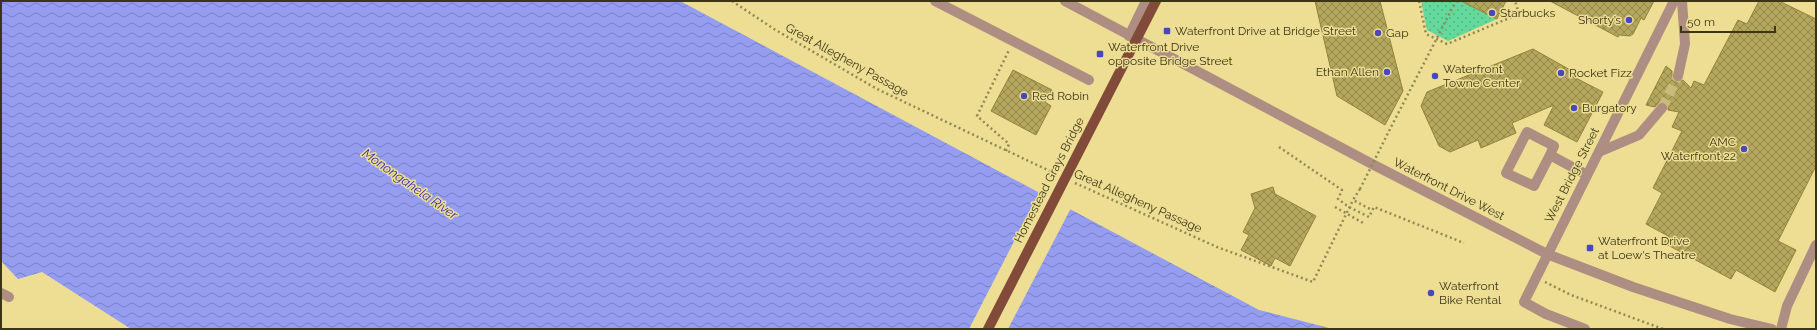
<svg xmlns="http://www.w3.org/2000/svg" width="1817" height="330" viewBox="0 0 1817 330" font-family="Raleway,sans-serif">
  <defs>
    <pattern id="green-dots" width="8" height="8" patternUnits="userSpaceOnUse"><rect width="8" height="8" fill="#64d99c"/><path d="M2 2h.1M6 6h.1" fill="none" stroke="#54b17e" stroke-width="1.8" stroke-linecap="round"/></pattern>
    <pattern id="water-waves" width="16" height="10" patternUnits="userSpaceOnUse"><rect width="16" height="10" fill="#949df0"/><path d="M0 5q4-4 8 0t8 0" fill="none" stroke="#7a81c1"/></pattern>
    <pattern id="building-cross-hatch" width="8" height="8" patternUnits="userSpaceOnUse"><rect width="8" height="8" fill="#b4a65d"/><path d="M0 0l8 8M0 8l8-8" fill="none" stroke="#94884c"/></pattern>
  </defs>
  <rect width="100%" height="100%" fill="#edde94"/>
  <path fill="url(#green-dots)" d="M1421,1H1461L1497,19L1448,41L1427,30Z"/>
  <path fill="url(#water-waves)" d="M1,1H680L1259,310L1333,329H131L42,272L18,279L1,261Z"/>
  <path fill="#edde94" d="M1040,191L1071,208L1008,329H969Z"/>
  <g fill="url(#building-cross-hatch)" stroke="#918339">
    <path d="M1315,1H1380L1403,91L1385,125L1337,96Z"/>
    <path d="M1461,1H1506L1497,19Z"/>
    <path d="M1550,1H1654L1644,20L1641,18L1633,34L1630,36L1619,35L1618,37Z"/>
    <path d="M1759,1H1779L1816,19V166L1778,241L1796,250L1775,292L1736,270L1731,279L1664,243L1668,236L1646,224L1662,193L1653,188L1682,131L1672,127L1679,112L1668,110V105L1664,102H1659L1655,107L1646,105L1666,66L1672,71V78L1676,82L1683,80L1691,88L1694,81L1704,85L1738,20L1747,24Z"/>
    <path d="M1533,49L1572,71L1570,75L1603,92L1577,142L1544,125L1554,105L1512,123L1516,133L1481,148L1478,140L1450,152L1439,146L1421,106L1427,92Z"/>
    <path d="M1013,70L1052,90L1045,102L1051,106L1036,135L991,111Z"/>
    <path d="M1273,187L1275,194L1316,216L1290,266L1275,258L1271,266L1241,250L1249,235L1243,232L1255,208L1251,194Z"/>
  </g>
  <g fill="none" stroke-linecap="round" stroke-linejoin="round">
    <path stroke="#c9bc7b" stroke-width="10" stroke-dasharray="10 5" stroke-linecap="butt" d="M1662,108L1678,76"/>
    <g stroke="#928854" stroke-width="2.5" stroke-dasharray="2 3" stroke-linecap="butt">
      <path d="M732,1L774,29L877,89L1056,174"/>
      <path d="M1419,1L1426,34L1447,44L1519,14L1515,1"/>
      <path d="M1389,131L1456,1"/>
      <path d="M1279,147L1342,190L1338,199L1349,207L1369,217L1374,207L1464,243"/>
      <path d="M1006,151L1009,144L977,116L1009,50"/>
      <path d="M1075,183L1217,247L1313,282L1353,200"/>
      <path d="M1360,189L1353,200L1372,210"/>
      <path d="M1335,207L1365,224"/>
      <path d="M1545,282L1571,295L1663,329"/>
    </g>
    <g stroke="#ae8d83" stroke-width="10">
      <path d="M935,1L1089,80"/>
      <path d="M1065,1L1372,164L1547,254L1633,287L1730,319L1772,329"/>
      <path d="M1129,36L1146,1"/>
      <path d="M1678,76L1685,44L1682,1"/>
      <path d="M1599,152L1639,135L1662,108"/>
      <path d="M1550,155L1554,146L1527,132L1506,173L1534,186L1550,155L1587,175"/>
      <path d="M1,293L9,297"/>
      <path d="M1585,329L1546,314L1524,302L1674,1"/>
      <path d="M1781,329L1787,306L1816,245"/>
    </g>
    <path stroke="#928854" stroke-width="2.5" stroke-dasharray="2 3" stroke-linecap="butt" d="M1360,189L1389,131"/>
    <path stroke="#824b39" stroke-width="10" d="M988,329L1156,1"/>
  </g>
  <g fill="#4a47bd" stroke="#edde94" stroke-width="1.5">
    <circle cx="1492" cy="13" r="4"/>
    <circle cx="1629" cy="20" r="4"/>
    <rect x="1163" y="27" width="8" height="8" rx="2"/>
    <circle cx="1378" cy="33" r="4"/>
    <rect x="1096" y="50" width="8" height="8" rx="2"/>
    <circle cx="1387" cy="72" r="4"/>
    <circle cx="1561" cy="73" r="4"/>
    <circle cx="1435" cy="76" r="4"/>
    <circle cx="1024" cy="96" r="4"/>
    <circle cx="1574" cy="108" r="4"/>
    <circle cx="1744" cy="149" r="4"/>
    <rect x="1586" y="244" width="8" height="8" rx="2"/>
    <circle cx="1431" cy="293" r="4"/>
  </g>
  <g text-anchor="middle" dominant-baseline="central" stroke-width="3" stroke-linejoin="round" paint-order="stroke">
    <g font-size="12" fill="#3b3516" stroke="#edde94" text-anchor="start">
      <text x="1500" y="13">Starbucks</text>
      <text x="1621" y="20" text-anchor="end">Shorty’s</text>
      <text x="1175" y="31">Waterfront Drive at Bridge Street</text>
      <text x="1386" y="33">Gap</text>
      <text x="1108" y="47">Waterfront Drive<tspan x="1108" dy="14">opposite Bridge Street</tspan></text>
      <text x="1443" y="69">Waterfront<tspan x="1443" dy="14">Towne Center</tspan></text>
      <text x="1379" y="72" text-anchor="end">Ethan Allen</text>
      <text x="1569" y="73">Rocket Fizz</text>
      <text x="1032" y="96">Red Robin</text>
      <text x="1582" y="108">Burgatory</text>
      <text x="1736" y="142" text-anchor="end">AMC<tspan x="1736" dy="14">Waterfront 22</tspan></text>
      <text x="1598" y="241">Waterfront Drive<tspan x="1598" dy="14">at Loew's Theatre</tspan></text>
      <text x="1439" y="286">Waterfront<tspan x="1439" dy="14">Bike Rental</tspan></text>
    </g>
    <g font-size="12" fill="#3b3516" stroke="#edde94">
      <text transform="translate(847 60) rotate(29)">Great Allegheny Passage</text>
      <text transform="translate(1572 175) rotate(-63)">West Bridge Street</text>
      <text transform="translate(1049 180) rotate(-63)">Homestead Grays Bridge</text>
      <text transform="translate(1449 189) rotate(27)">Waterfront Drive West</text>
      <text transform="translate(1138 201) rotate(24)">Great Allegheny Passage</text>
    </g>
    <g font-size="13" font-style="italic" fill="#3a2fa6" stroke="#edde94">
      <text transform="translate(410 184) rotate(35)">Monongahela River</text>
    </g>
  </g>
  <rect width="1817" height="330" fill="none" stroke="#3b3516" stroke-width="4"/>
  <path d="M1681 26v6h94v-6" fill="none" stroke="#3b3516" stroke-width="2"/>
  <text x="1687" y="26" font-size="12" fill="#3b3516" stroke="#edde94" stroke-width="3" paint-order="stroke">50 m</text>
</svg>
